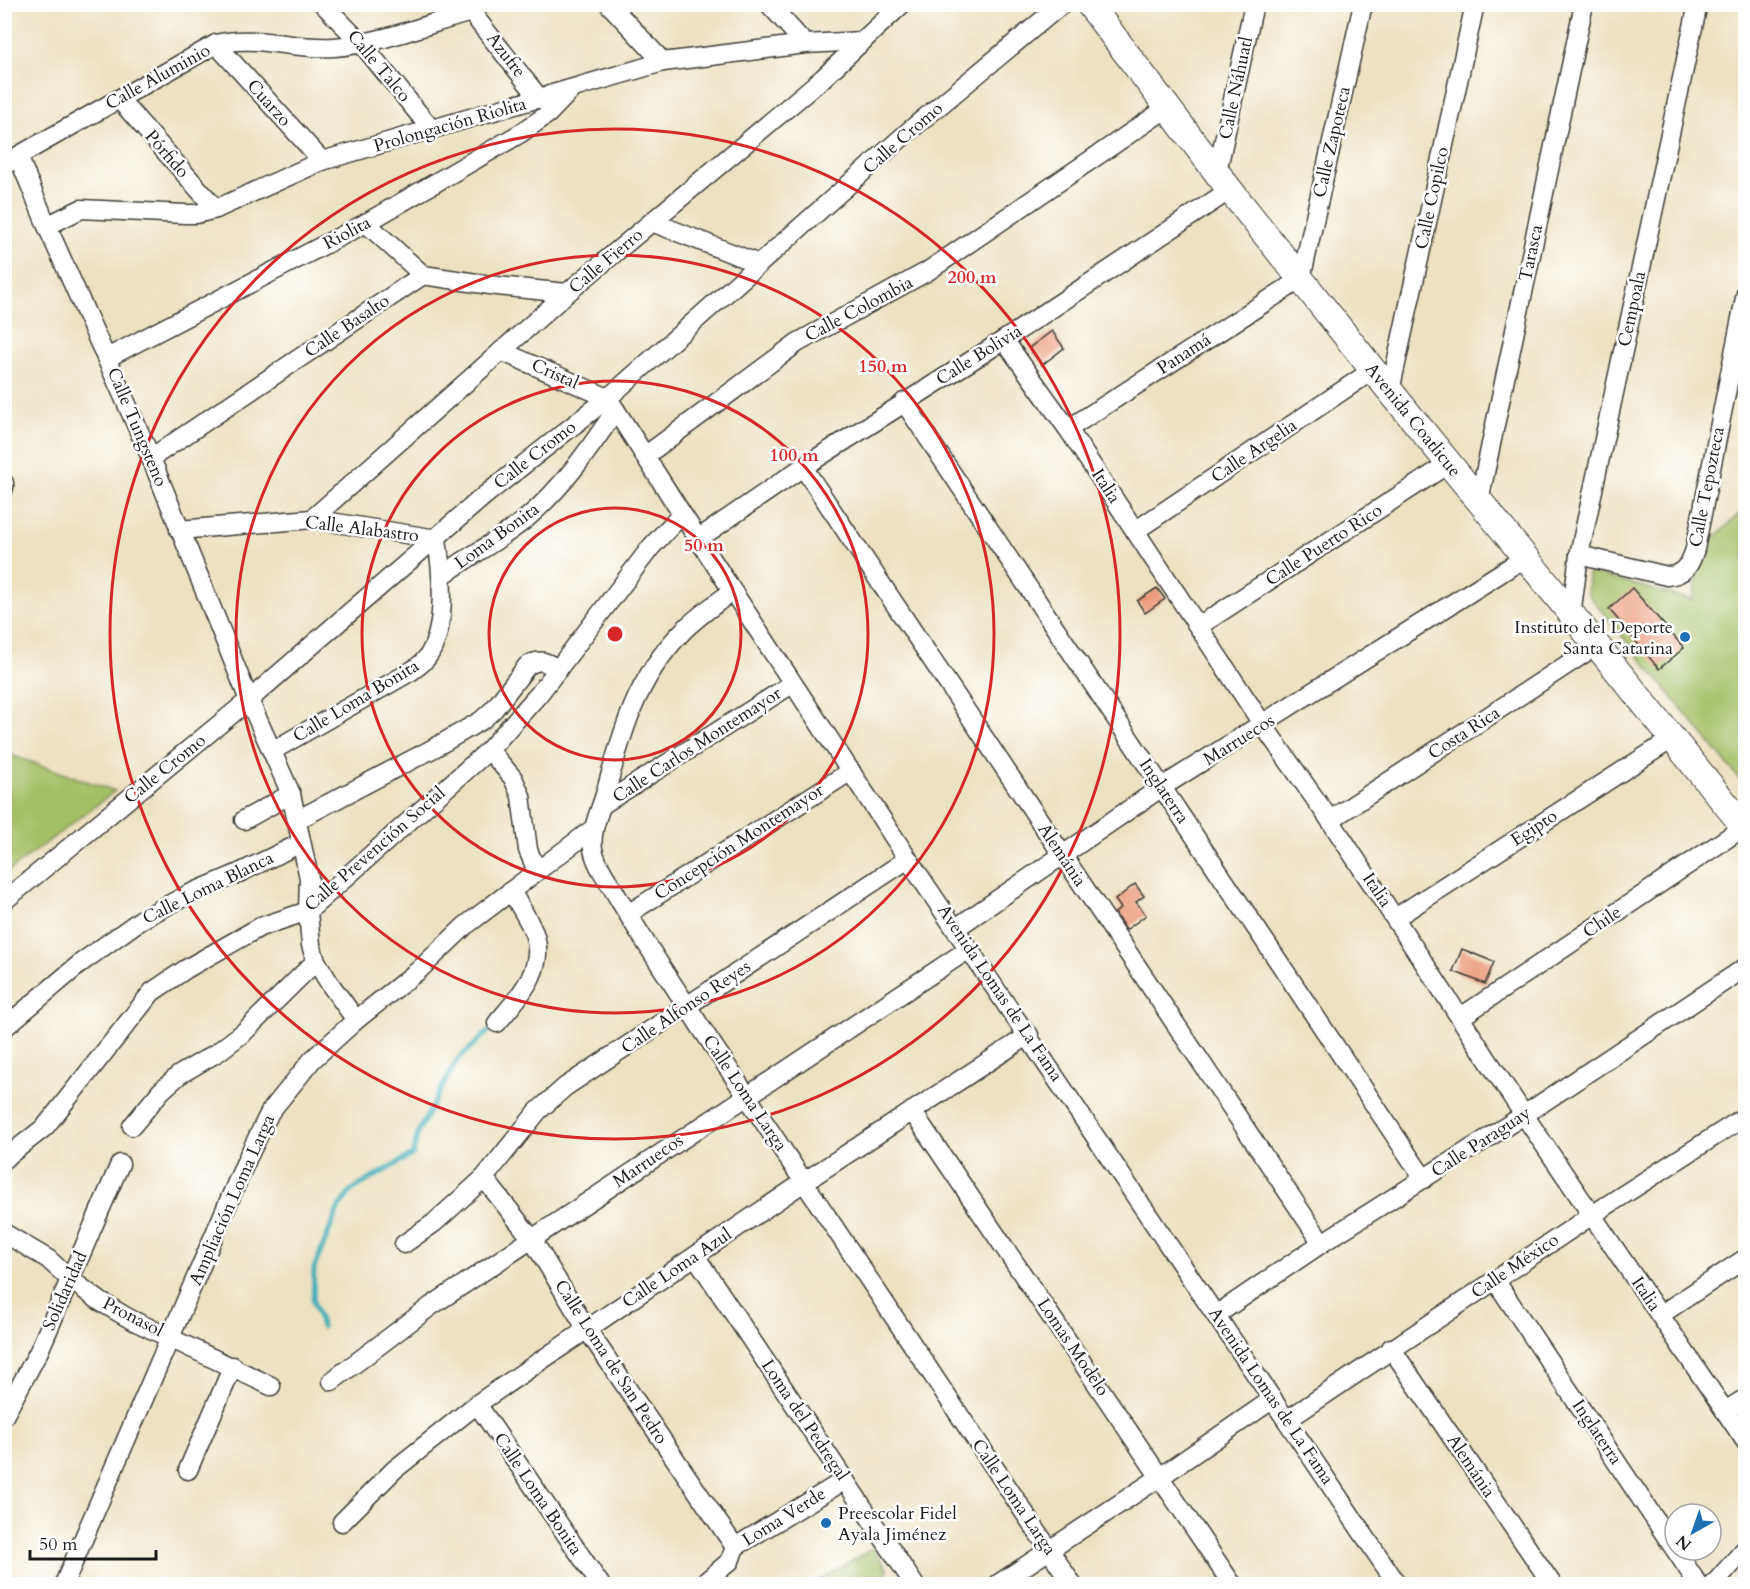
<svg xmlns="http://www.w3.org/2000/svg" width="1750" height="1589" viewBox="0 0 1750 1589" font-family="Cardo,serif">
  <rect width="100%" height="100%" fill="#fff"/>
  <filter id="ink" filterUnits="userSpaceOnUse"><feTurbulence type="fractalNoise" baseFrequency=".0167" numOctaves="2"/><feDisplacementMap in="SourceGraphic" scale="12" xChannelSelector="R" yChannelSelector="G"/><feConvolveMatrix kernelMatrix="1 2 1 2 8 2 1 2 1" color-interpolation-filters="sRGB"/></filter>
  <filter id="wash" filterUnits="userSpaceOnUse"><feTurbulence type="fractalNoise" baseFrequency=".008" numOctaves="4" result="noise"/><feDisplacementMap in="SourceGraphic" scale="24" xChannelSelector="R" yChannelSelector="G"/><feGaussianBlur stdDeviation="1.35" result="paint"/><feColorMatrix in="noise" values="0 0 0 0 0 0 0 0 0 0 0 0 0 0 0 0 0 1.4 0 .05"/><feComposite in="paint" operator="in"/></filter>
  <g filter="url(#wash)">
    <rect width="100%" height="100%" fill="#ece1c0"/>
    <g fill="#a4bf65" stroke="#606e40" stroke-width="1.5">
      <path d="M1745,508V786L1587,593L1588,572L1692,600L1704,548Z"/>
      <path d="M5,753L115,791L5,874L4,753Z"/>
      <path d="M873,1548L887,1569L886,1584H813Z"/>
    </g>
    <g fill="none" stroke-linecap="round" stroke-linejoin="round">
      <path stroke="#3fafb7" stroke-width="5" d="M322,1327L313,1301L314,1268L339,1207L352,1190L413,1154L418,1132L457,1060L489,1031"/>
    </g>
    <g id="blocks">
      <g fill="#eb9b7b">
        <path d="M1052,331L1064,348L1042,365L1029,348Z"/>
        <path d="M1157,588L1165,599L1145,613L1137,601Z"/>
        <path d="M1632,588L1684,648L1659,669L1609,609Z"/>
        <path d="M1135,884L1144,896L1136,902L1146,915L1126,930L1115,913L1121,908L1115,900Z"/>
        <path d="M1462,949L1494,962L1485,984L1453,971Z"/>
      </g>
    </g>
  </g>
  <g filter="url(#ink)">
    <use href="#blocks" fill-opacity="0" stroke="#3b3a35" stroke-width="1.5"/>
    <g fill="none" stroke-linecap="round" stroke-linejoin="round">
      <defs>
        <g id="street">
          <path d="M323,4L362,44L432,130"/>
          <path d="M609,4L663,62"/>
          <path d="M769,4L805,44"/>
          <path d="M471,12L540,99"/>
          <path d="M216,44L322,161"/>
          <path d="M119,99L216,209"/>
          <path d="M18,156L47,226L151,458L249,700L291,794L309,878L308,911L311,945L316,961L330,984L356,1020"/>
          <path d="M4,166L18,156L216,44C255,34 294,50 334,47C378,44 428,24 471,12L481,4"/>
          <path d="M1217,172L1254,4"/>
          <path d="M652,222L759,264"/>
          <path d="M366,223L423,275"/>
          <path d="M47,226L81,209L185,214H196L216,209L322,161L663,62L805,44L863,41"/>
          <path d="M1004,340L1068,429L1263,725L1330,820L1524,1115L1746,1442"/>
          <path d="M501,351L608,398L682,514L908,859L1397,1584"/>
          <path d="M107,358L366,223L521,133L548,114L570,91"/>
          <path d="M1390,391L1475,4"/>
          <path d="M904,402L1424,1179"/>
          <path d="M1068,429L1301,279L1363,4"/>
          <path d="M645,456L797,343L928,271L1167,108"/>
          <path d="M151,458L423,275L497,286L567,293"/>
          <path d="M803,467L1322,1243"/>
          <path d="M4,483V488"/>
          <path d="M1479,501L1584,4"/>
          <path d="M312,519L567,293L823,78L902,4"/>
          <path d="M179,530L312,519L437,539C442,571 447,624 430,653C425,662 418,667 410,672L272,751"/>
          <path d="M1135,531L1373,370"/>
          <path d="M698,539L803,467L1004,340L1230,190"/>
          <path d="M1579,555L1667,576C1685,575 1690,565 1695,549L1746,293"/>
          <path d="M443,575C470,556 501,539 527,518C563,487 589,450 615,411"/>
          <path d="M732,591C715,605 696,617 681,633C637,678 622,732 606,791C601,810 590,829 593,849C596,866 609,881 617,896C643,940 672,983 700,1026C823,1213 947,1399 1072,1584"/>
          <path d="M1571,615L1579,555L1698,4"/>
          <path d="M1199,626L1448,464"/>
          <path d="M489,750L513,778L521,796L528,850L537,871"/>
          <path d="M602,805L792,684"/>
          <path d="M244,820L291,794"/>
          <path d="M297,820L434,748L482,720L494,709L527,666C539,658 546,661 558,670"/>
          <path d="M1330,820L1597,645"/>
          <path d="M4,901L249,700L484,496L608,398L909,131L1062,4"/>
          <path d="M628,914L851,771"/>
          <path d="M1395,918L1672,739"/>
          <path d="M956,928L1162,787L1526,557"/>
          <path d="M1461,1017L1744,827"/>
          <path d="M497,1023C518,998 547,969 534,933C528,918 519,905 511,891"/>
          <path d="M4,1028L82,962L142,919L187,895L237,874L301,843"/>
          <path d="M912,1111L1232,1584"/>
          <path d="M132,1126L161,1091L179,1075L218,1052L244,1032L316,961"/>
          <path d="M4,1159L45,1127L152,992L186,969L260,927L308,911L489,750L539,694L651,547L682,514"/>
          <path d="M484,1178L532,1239L586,1328L735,1547"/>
          <path d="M4,1233L48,1259L71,1280L101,1302L130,1319L271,1386"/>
          <path d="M404,1244L434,1223L484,1178L538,1111L565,1087L908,859"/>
          <path d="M696,1257L914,1584"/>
          <path d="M1495,1280L1698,1584"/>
          <path d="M1216,1315L1322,1243L1524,1115L1746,967"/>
          <path d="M1660,1315L1746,1258"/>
          <path d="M1391,1348L1552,1584"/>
          <path d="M332,1381L431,1306L969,949"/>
          <path d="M477,1404L600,1584"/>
          <path d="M1725,1411L1746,1398"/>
          <path d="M4,1416L39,1351L120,1164"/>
          <path d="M1287,1420L1592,1215L1746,1116"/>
          <path d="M188,1470L233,1366"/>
          <path d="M342,1522L394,1470L477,1404L804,1182L1029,1035"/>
          <path d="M64,1584L247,1159L270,1112L312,1060L356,1020L419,970L465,926L594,828"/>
          <path d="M703,1584L730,1561L735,1547L845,1480"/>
          <path d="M998,1584L1160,1477L1273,1399"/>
          <path d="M1714,1584L1746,1548"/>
        </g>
        <path id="secondary" d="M1089,4L1230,190L1373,370L1746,829"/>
      </defs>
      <use href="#street" stroke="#3b3a35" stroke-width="21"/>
      <use href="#secondary" stroke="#3b3a35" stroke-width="28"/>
      <use href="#street" stroke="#fff" stroke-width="18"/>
      <use href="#secondary" stroke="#fff" stroke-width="26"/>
    </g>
  </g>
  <g fill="none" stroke="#d62828" stroke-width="3">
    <circle cx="615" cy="634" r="126"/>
    <circle cx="615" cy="634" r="253"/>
    <circle cx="615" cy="634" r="379"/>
    <circle cx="615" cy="634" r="505"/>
  </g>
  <g fill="#1f6fb2" stroke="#fff" stroke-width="2">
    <circle cx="1685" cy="637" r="6"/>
    <circle cx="826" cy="1523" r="6"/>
  </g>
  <g text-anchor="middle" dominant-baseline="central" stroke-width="5" stroke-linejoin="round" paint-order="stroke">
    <g font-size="18" fill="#1c1c1c" stroke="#fff">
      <text transform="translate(506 55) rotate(52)">Azufre</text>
      <text transform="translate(379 66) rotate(50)">Calle Talco</text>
      <text transform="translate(158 77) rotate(-29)">Calle Aluminio</text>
      <text transform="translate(1236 88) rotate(-78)">Calle Náhuatl</text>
      <text transform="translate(269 103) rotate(48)">Cuarzo</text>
      <text transform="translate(450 125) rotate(-16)">Prolongación Riolita</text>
      <text transform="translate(903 138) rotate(-41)">Calle Cromo</text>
      <text transform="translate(1332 142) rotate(-77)">Calle Zapoteca</text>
      <text transform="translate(167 154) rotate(49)">Pórfido</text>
      <text transform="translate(1432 198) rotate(-78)">Calle Copilco</text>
      <text transform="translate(347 233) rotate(-28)">Riolita</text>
      <text transform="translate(1531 253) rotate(-78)">Tarasca</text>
      <text transform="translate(606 261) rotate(-40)">Calle Fierro</text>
      <text transform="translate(859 309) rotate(-28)">Calle Colombia</text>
      <text transform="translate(1632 309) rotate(-78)">Cempoala</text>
      <text transform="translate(347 326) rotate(-34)">Calle Basalto</text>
      <text transform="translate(1184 354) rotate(-33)">Panamá</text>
      <text transform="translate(979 355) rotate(-32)">Calle Bolivia</text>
      <text transform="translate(555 374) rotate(24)">Cristal</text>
      <text transform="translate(1413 420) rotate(51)">Avenida Coatlicue</text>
      <text transform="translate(137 427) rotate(67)">Calle Tungsteno</text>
      <text transform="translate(1254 451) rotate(-34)">Calle Argelia</text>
      <text transform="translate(535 455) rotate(-38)">Calle Cromo</text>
      <text transform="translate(1106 486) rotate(57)">Italia</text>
      <text transform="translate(1707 487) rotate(-79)">Calle Tepozteca</text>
      <text transform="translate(362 529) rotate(7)">Calle Alabastro</text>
      <text transform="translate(497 536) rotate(-36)">Loma Bonita</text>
      <text transform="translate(1324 545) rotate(-33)">Calle Puerto Rico</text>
      <text transform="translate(356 701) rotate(-31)">Calle Loma Bonita</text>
      <text transform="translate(1464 733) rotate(-33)">Costa Rica</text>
      <text transform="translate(1239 740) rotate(-32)">Marruecos</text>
      <text transform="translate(697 745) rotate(-33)">Calle Carlos Montemayor</text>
      <text transform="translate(165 769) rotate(-39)">Calle Cromo</text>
      <text transform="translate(1164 791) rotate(56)">Inglaterra</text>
      <text transform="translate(1534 828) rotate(-33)">Egipto</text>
      <text transform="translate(739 842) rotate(-33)">Concepción Montemayor</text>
      <text transform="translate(375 849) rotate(-41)">Calle Prevención Social</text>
      <text transform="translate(1062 855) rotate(56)">Alemánia</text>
      <text transform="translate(208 888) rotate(-26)">Calle Loma Blanca</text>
      <text transform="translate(1377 890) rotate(56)">Italia</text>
      <text transform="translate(1602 922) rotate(-34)">Chile</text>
      <text transform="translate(1000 993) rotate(56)">Avenida Lomas de La Fama</text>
      <text transform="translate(686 1007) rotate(-34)">Calle Alfonso Reyes</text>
      <text transform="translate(745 1093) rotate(56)">Calle Loma Larga</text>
      <text transform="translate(1481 1142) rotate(-33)">Calle Paraguay</text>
      <text transform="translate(648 1161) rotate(-34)">Marruecos</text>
      <text transform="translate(232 1200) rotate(-66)">Ampliación Loma Larga</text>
      <text transform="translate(1515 1266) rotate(-34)">Calle México</text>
      <text transform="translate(677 1268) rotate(-34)">Calle Loma Azul</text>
      <text transform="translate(65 1291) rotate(-66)">Solidaridad</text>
      <text transform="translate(1646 1294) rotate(56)">Italia</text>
      <text transform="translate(133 1317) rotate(27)">Pronasol</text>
      <text transform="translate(1073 1347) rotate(56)">Lomas Modelo</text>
      <text transform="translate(611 1362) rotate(57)">Calle Loma de San Pedro</text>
      <text transform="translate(1271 1396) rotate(56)">Avenida Lomas de La Fama</text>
      <text transform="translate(805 1420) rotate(56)">Loma del Pedregal</text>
      <text transform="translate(1597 1432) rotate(56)">Inglaterra</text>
      <text transform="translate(1471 1466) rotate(56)">Alemánia</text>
      <text transform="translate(538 1494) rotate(56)">Calle Loma Bonita</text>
      <text transform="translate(1014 1497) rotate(56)">Calle Loma Larga</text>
      <text transform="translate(784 1517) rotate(-32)">Loma Verde</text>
    </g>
    <g font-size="18" fill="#1c1c1c" stroke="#fff" text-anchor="end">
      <text x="1673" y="627">Instituto del Deporte<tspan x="1673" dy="21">Santa Catarina</tspan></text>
      <text x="838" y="1513" text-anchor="start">Preescolar Fidel<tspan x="838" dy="21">Ayala Jiménez</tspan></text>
    </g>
  </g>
  <circle cx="615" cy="634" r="9" fill="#d62828" stroke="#fff" stroke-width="3"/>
  <g font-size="18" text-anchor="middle" font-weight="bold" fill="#d62828" stroke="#fff" stroke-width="5" stroke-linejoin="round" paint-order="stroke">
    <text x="972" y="283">200 m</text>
    <text x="883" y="372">150 m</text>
    <text x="794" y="461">100 m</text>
    <text x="704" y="551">50 m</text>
  </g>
  <rect width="1750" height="1589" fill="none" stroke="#fff" stroke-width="24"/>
  <g transform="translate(1693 1532) rotate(220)"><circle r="28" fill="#ffffff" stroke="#a4a4a4" stroke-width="1.5"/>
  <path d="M0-4.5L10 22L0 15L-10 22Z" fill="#1f6fb2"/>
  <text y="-9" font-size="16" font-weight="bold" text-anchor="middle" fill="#1c1c1c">N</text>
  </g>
  <path d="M30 1550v9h126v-9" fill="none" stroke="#1c1c1c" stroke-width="3"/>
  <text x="39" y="1550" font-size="18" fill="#1c1c1c" stroke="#ffffff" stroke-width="4.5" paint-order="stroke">50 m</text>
</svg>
